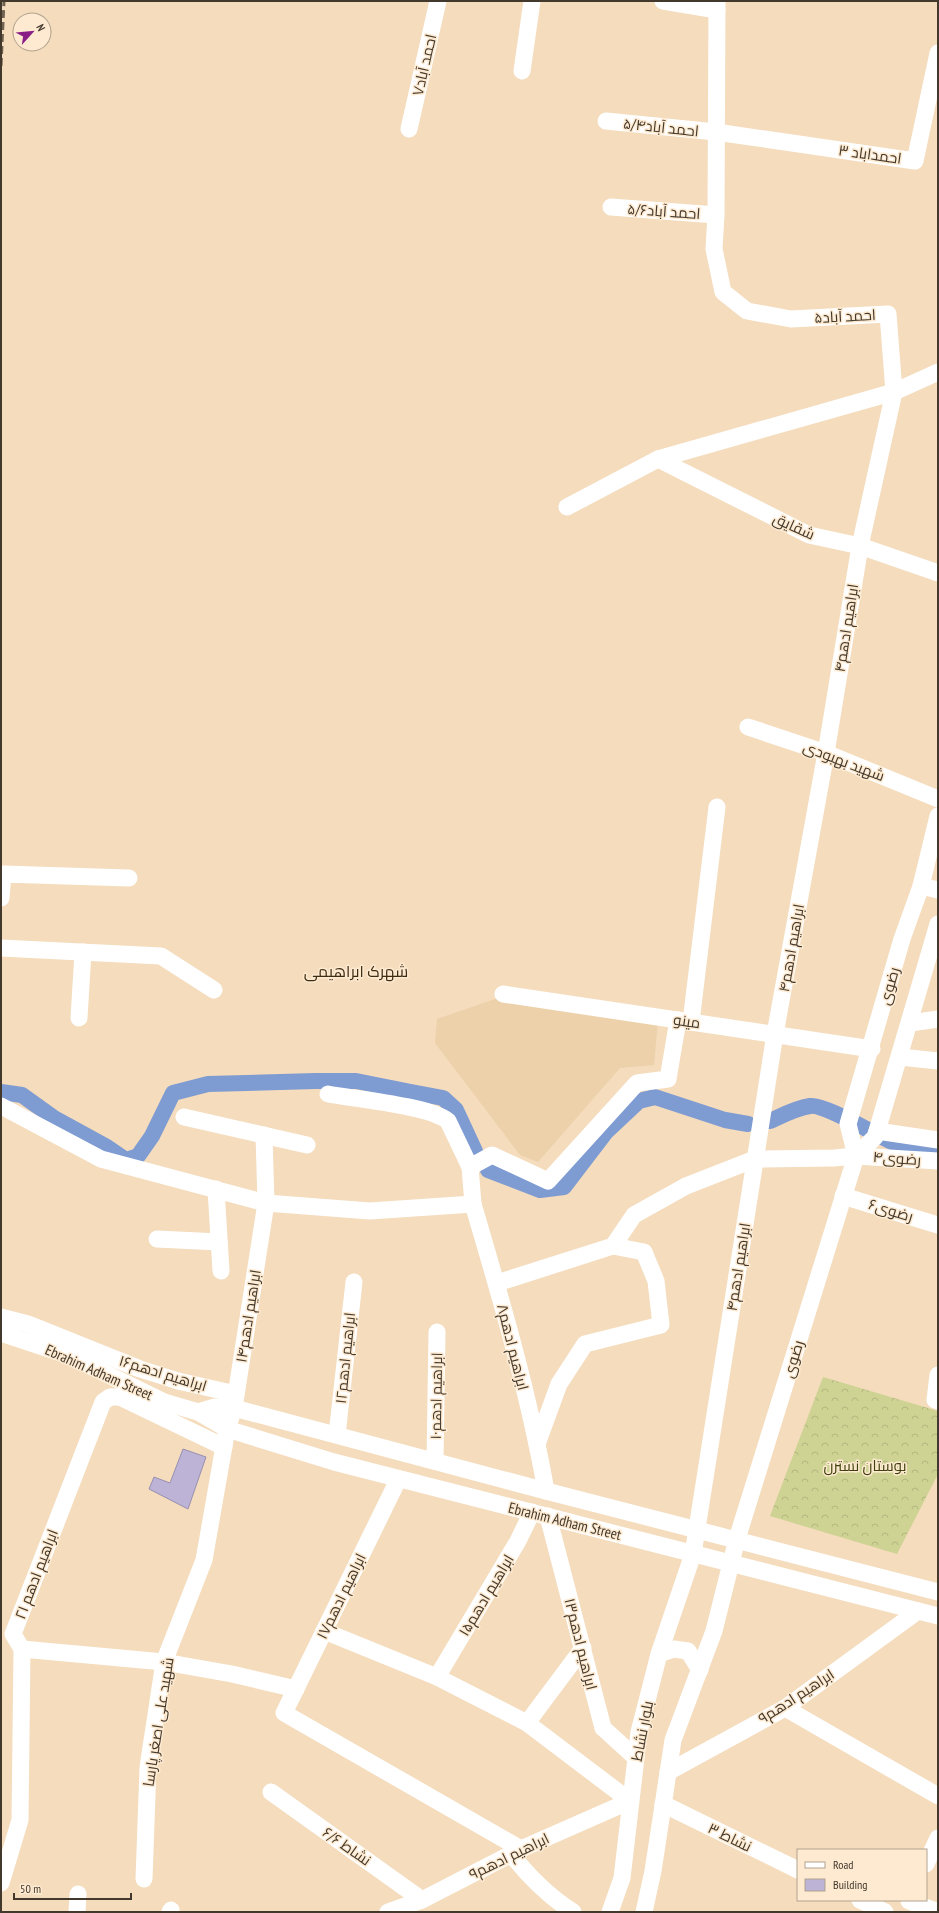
<svg xmlns="http://www.w3.org/2000/svg" width="939" height="1913" viewBox="0 0 939 1913" font-family="'PT Sans Narrow',Cairo,sans-serif">
  <defs>
    <pattern id="forest-crowns" width="20" height="18" patternUnits="userSpaceOnUse"><rect width="20" height="18" fill="#ced393"/><path d="M2 6a3 3 0 1 1 6 0M12 15a3 3 0 1 1 6 0" fill="none" stroke="#b2b67f"/></pattern>
  </defs>
  <rect width="100%" height="100%" fill="#f4dcbd"/>
  <path fill="#edd1ab" d="M498,998L658,1021L654,1065L620,1068L538,1162L520,1155L435,1043L437,1019Z"/>
  <path fill="url(#forest-crowns)" d="M823,1377L938,1411V1474L897,1554L770,1516Z"/>
  <g fill="none" stroke-linecap="round" stroke-linejoin="round">
    <g stroke="#7e9bd2" stroke-width="16">
      <path d="M1,1092L22,1095L54,1118L107,1147L126,1160L138,1156L152,1136L173,1093L208,1084L316,1081H356L411,1092L443,1098L456,1110L475,1151"/>
      <path d="M770,1121C783,1115 796,1108 810,1106C824,1104 872,1133 888,1140C902,1147 922,1152 938,1153"/>
      <path d="M488,1170L540,1190L564,1187L606,1132L639,1101L655,1097L725,1120L748,1124"/>
    </g>
  </g>
  <path fill="#bcb3d6" stroke="#9890b1" d="M183,1449L206,1457L188,1509L149,1489L154,1477L170,1483Z"/>
  <g fill="none" stroke-linecap="round" stroke-linejoin="round">
    <g stroke="#fff" stroke-width="17">
      <path d="M663,1L717,10"/>
      <path d="M522,71L532,1"/>
      <path d="M606,121L716,132L915,161L938,53"/>
      <path d="M409,129L438,1"/>
      <path d="M611,207L716,215"/>
      <path d="M658,459L809,535L860,546L938,573"/>
      <path d="M567,507L658,459L894,392L888,314L791,319L747,311L723,292L714,249L716,215L717,1"/>
      <path d="M748,727L826,753L938,799"/>
      <path d="M921,886L938,890"/>
      <path d="M1,898L3,874L129,878"/>
      <path d="M1,948L161,956L214,990"/>
      <path d="M503,994L872,1049"/>
      <path d="M79,1018L83,952"/>
      <path d="M691,1022L717,807"/>
      <path d="M910,1023L938,1019"/>
      <path d="M900,1057L938,1061"/>
      <path d="M328,1094C355,1099 430,1106 448,1121L470,1167"/>
      <path d="M1,1106L101,1159L266,1203L370,1211L473,1204L470,1167L492,1155L548,1181L637,1083L668,1079L678,1020"/>
      <path d="M184,1117L307,1145"/>
      <path d="M877,1131L938,1140"/>
      <path d="M856,1156L848,1124L902,939L921,886L938,816"/>
      <path d="M216,1189L221,1271"/>
      <path d="M843,1196L938,1225"/>
      <path d="M473,1204C501,1299 529,1394 546,1491"/>
      <path d="M157,1239L219,1242"/>
      <path d="M497,1283L613,1246L634,1215L686,1186L755,1159L834,1158L856,1156L938,1161"/>
      <path d="M1,1317L28,1324L140,1369L178,1381L236,1394"/>
      <path d="M1,1333L70,1356L164,1402L198,1412L227,1429L334,1462L938,1616"/>
      <path d="M938,1375L935,1400L938,1401"/>
      <path d="M198,1412L215,1407L234,1408L546,1491L938,1592"/>
      <path d="M337,1435L354,1282"/>
      <path d="M537,1444L559,1384L585,1344L661,1325L656,1281L644,1252L613,1246"/>
      <path d="M435,1461L437,1332"/>
      <path d="M398,1480L284,1713L521,1849"/>
      <path d="M548,1516L603,1728L636,1758"/>
      <path d="M324,1631L437,1677L527,1723L630,1801L521,1849L422,1900L388,1912"/>
      <path d="M22,1649L164,1662L232,1674L296,1689"/>
      <path d="M659,1654L674,1649L688,1651L700,1670"/>
      <path d="M437,1677L518,1541L532,1512"/>
      <path d="M785,1708L938,1796"/>
      <path d="M527,1723L583,1648"/>
      <path d="M668,1772L785,1708L918,1611"/>
      <path d="M271,1792L422,1900"/>
      <path d="M663,1804L798,1870"/>
      <path d="M511,1854C529,1877 548,1896 573,1912"/>
      <path d="M926,1864L938,1838"/>
      <path d="M144,1879L148,1767L164,1662L204,1560L227,1429L234,1408L266,1203L264,1135"/>
      <path d="M1,1883L20,1820L22,1649L13,1634L103,1402L110,1397H120L224,1447"/>
      <path d="M860,1900L885,1912"/>
      <path d="M909,1901L938,1912"/>
      <path d="M77,1912L78,1894"/>
      <path d="M170,1912L171,1910"/>
      <path d="M610,1912L622,1878L639,1732L659,1654L693,1554L775,1034L826,753L860,546L894,392L938,372"/>
      <path d="M644,1912L653,1871L673,1740L714,1631L737,1539L856,1156L875,1137L877,1131L938,924"/>
    </g>
    <path stroke="#706251" stroke-width="3" stroke-dasharray="8 4" stroke-linecap="butt" d="M1,66L4,1"/>
  </g>
  <g text-anchor="middle" dominant-baseline="central" stroke-width="3" stroke-linejoin="round" paint-order="stroke">
    <g font-size="15" fill="#42382c" stroke="#fdead1">
      <text transform="translate(424 65) rotate(-77)">احمد آباد۷</text>
      <text transform="translate(661 127) rotate(6)">احمد آباد۵/۴</text>
      <text transform="translate(870 154) rotate(8)">احمداباد ۳</text>
      <text transform="translate(664 211) rotate(4)">احمد آباد۵/۶</text>
      <text transform="translate(845 316) rotate(-3)">احمد آباد۵</text>
      <text transform="translate(794 526) rotate(24)">شقایق</text>
      <text transform="translate(846 628) rotate(-81)">ابراهیم ادهم۴</text>
      <text transform="translate(844 761) rotate(21)">شهید بهبودی</text>
      <text transform="translate(791 948) rotate(-80)">ابراهیم ادهم۴</text>
      <text transform="translate(889 986) rotate(-74)">رضوی</text>
      <text transform="translate(687 1021) rotate(8)">مینو</text>
      <text transform="translate(897 1158) rotate(4)">رضوی۴</text>
      <text transform="translate(891 1210) rotate(17)">رضوی۶</text>
      <text transform="translate(738 1267) rotate(-81)">ابراهیم ادهم۴</text>
      <text transform="translate(248 1316) rotate(-81)">ابراهیم ادهم۱۴</text>
      <text transform="translate(513 1347) rotate(76)">ابراهیم ادهم۸</text>
      <text transform="translate(345 1358) rotate(-84)">ابراهیم ادهم۱۲</text>
      <text transform="translate(793 1359) rotate(-73)">رضوی</text>
      <text transform="translate(99 1372) rotate(24)">Ebrahim Adham Street</text>
      <text transform="translate(163 1373) rotate(17)">ابراهیم ادهم۱۶</text>
      <text transform="translate(436 1396) rotate(-89)">ابراهیم ادهم۱۰</text>
      <text transform="translate(565 1521) rotate(14)">Ebrahim Adham Street</text>
      <text transform="translate(36 1574) rotate(-69)">ابراهیم ادهم ۲۱</text>
      <text transform="translate(486 1595) rotate(-59)">ابراهیم ادهم۱۵</text>
      <text transform="translate(341 1596) rotate(-64)">ابراهیم ادهم۱۷</text>
      <text transform="translate(581 1644) rotate(76)">ابراهیم ادهم۱۳</text>
      <text transform="translate(796 1696) rotate(-33)">ابراهیم ادهم۹</text>
      <text transform="translate(158 1722) rotate(-81)">شهید علی اصغر پارسا</text>
      <text transform="translate(642 1731) rotate(-79)">بلوار نشاط</text>
      <text transform="translate(730 1837) rotate(26)">نشاط ۳</text>
      <text transform="translate(347 1846) rotate(35)">نشاط ۶/۶</text>
      <text transform="translate(509 1856) rotate(-26)">ابراهیم ادهم۹</text>
    </g>
    <g font-size="15" fill="#3e400c" stroke="#fdead1">
      <text x="865" y="1465">بوستان نسترن</text>
    </g>
    <g font-size="16" fill="#3e2c11" stroke="#fdead1">
      <text x="356" y="971">شهرک ابراهیمی</text>
    </g>
  </g>
  <rect width="939" height="1913" fill="none" stroke="#42382c" stroke-width="4"/>
  <rect x="797" y="1849" width="130" height="52" fill="#fdead1" stroke="#b2a38f"/>
  <rect x="805" y="1862" width="20" height="6" fill="#ffffff" stroke="#b2a38f"/>
  <text x="833" y="1869" font-size="12" fill="#42382c">Road</text>
  <rect x="805" y="1879" width="20" height="12" fill="#bcb3d6" stroke="#b2a38f"/>
  <text x="833" y="1889" font-size="12" fill="#42382c">Building</text>
  <g transform="translate(32 32) rotate(63)"><circle r="19" fill="#fdead1" stroke="#b2a38f"/>
  <path d="M0-3L7 15L0 10L-7 15Z" fill="#8a1f85"/>
  <text y="-6" font-size="11" font-weight="bold" text-anchor="middle" fill="#42382c">N</text>
  </g>
  <path d="M14 1893v6h117v-6" fill="none" stroke="#42382c" stroke-width="2"/>
  <text x="20" y="1893" font-size="12" fill="#42382c" stroke="#fdead1" stroke-width="3" paint-order="stroke">50 m</text>
</svg>
